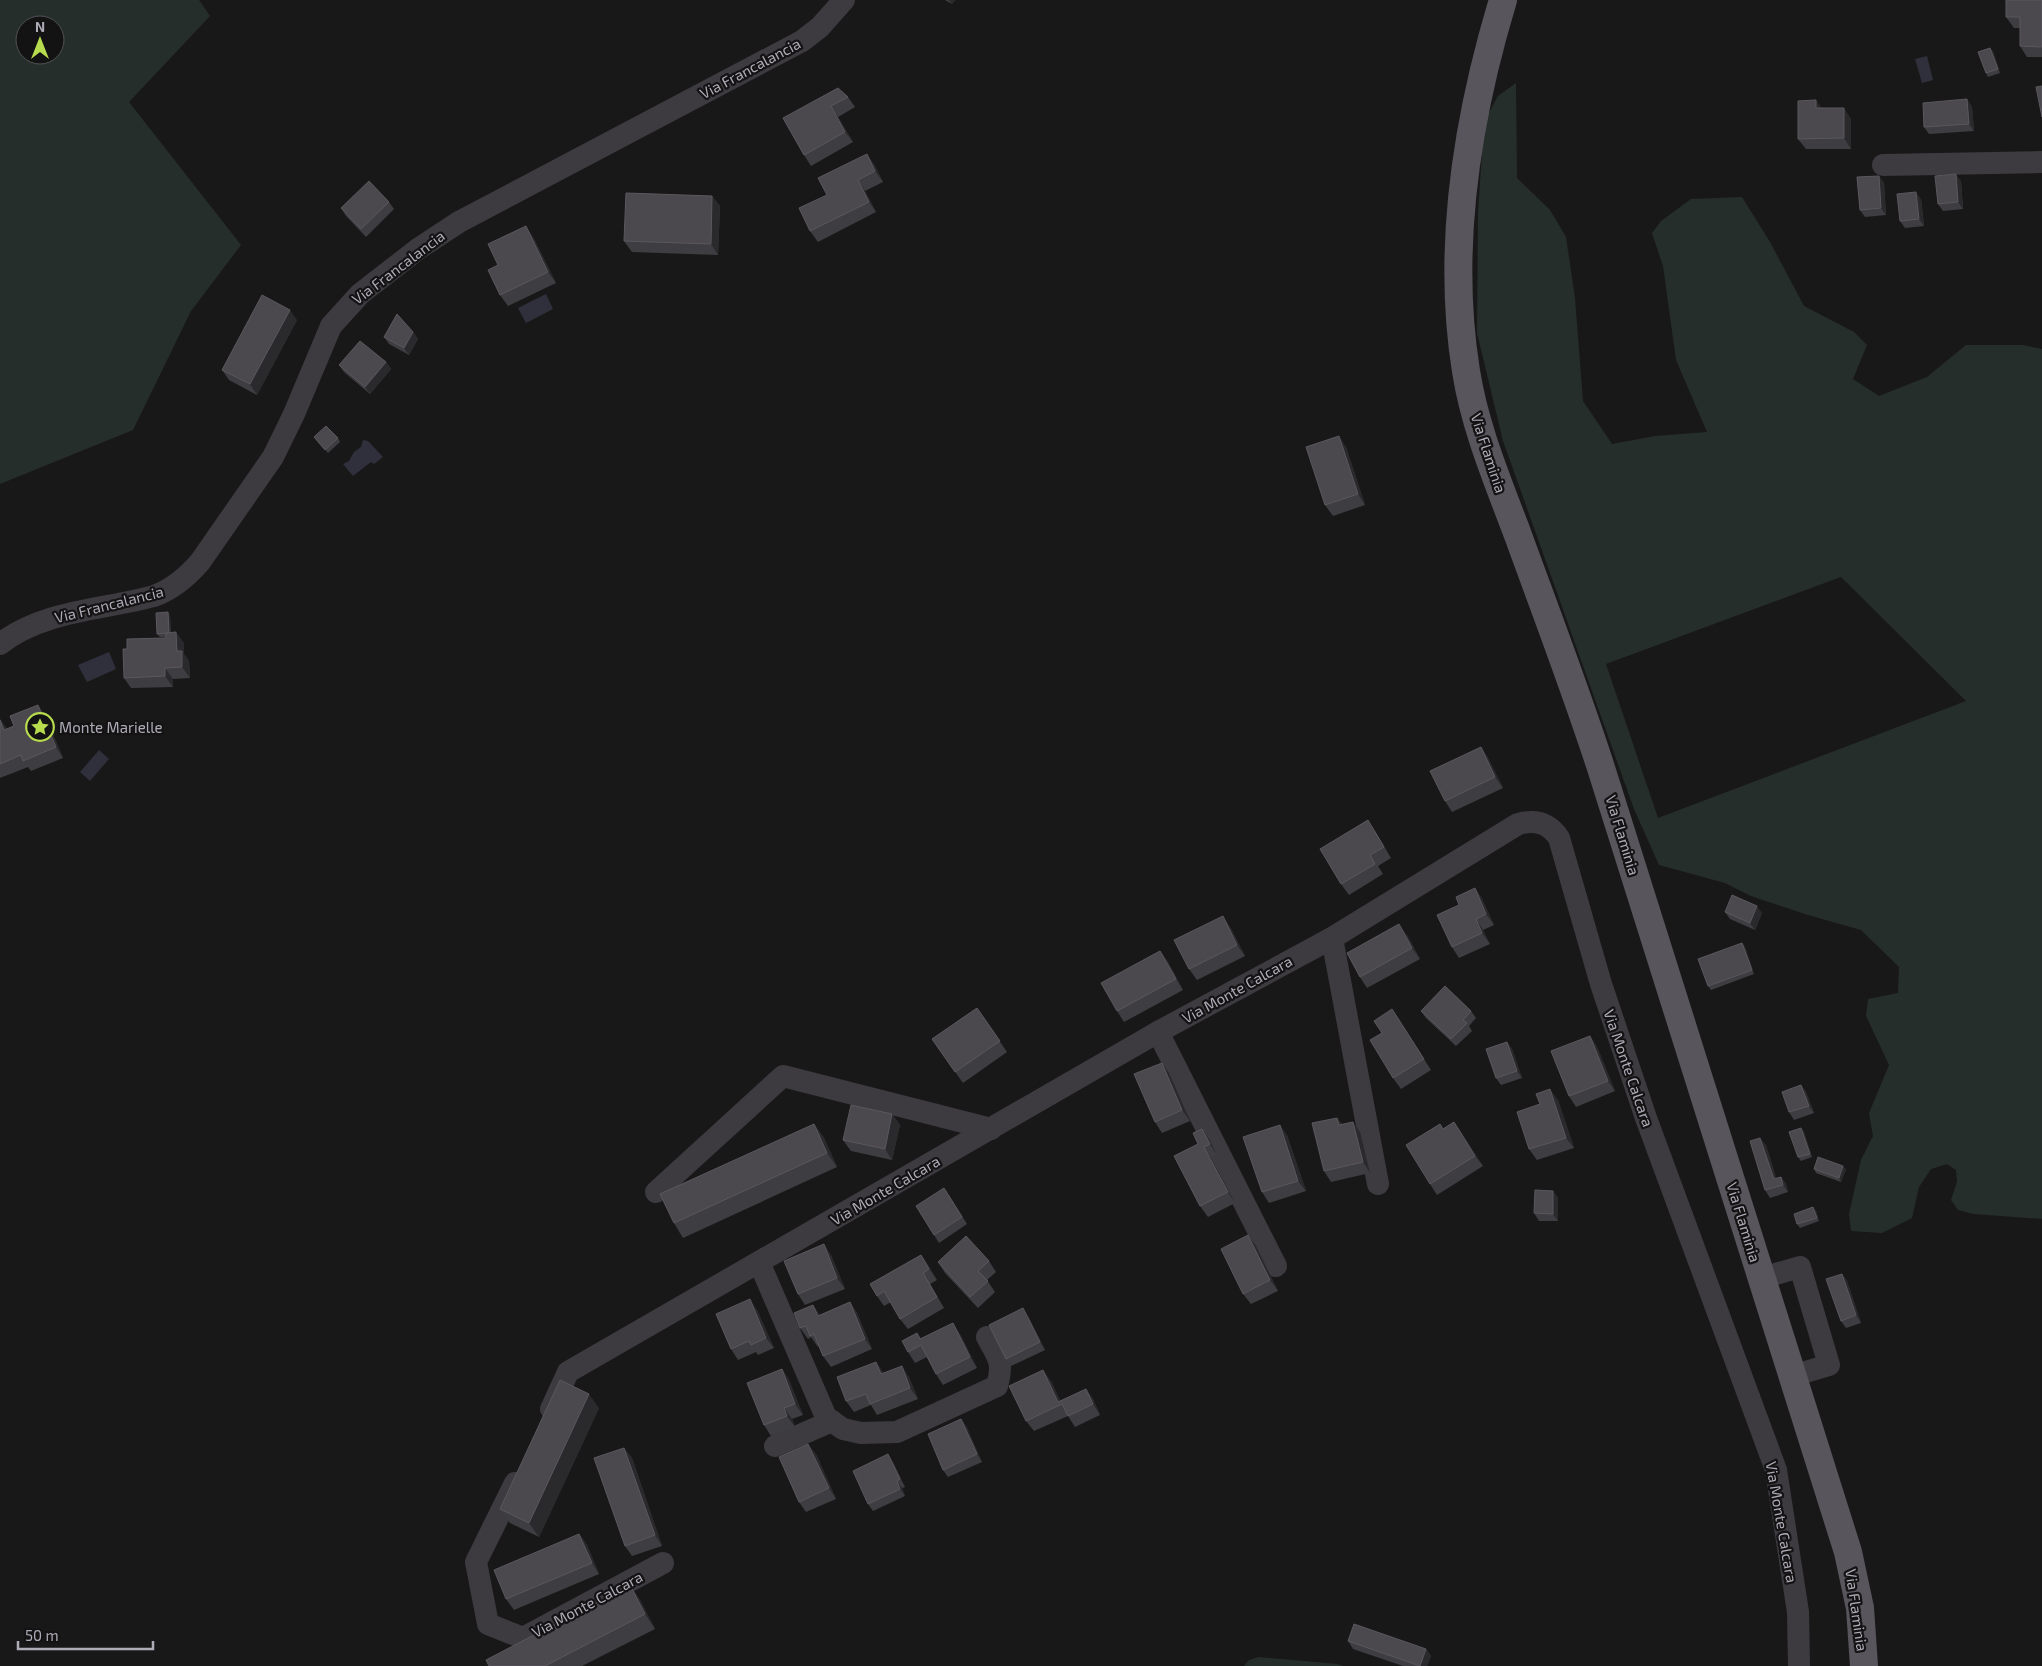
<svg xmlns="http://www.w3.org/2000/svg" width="2042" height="1666" viewBox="0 0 2042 1666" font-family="'Exo 2',sans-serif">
  <rect width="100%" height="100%" fill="#191819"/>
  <g fill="#262e2b" fill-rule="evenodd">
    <path d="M0,0H199L210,16L129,102L241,245L191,311L133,430L0,484ZM25,25H55V55H25Z"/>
    <path d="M1516,83L1517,178L1550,210L1566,237L1575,298L1583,401L1612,444L1655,436L1707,432L1676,360L1663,266L1652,233L1661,221L1691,199L1742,197L1770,242L1804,306L1854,332L1867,345L1853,379L1879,396L1927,377L1966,345H2023L2042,349V1219L1974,1214L1958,1210L1951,1200L1957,1182L1956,1170L1947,1164L1931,1169L1919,1187L1912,1218L1882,1233L1851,1231L1849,1214L1861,1160L1873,1136L1869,1113L1889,1065L1866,1016L1868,999L1898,993L1899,967L1861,930L1808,915L1751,896L1725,883L1659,865L1634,809L1503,441L1477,333L1478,213L1484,122L1498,96ZM1841,577L1966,701L1658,818L1606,664Z"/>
    <path d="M1259,1657L1338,1664L1343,1666H1244L1249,1660Z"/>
  </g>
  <g fill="#302f3c">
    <path d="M1927,56L1933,80L1922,83L1915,59Z"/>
    <path d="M546,294L553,309L526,323L518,308Z"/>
    <path d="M363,440L368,441L383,457L374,464L371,462L353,476L343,464L349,461L354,452L361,447Z"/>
    <path d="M109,652L116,669L87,682L78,665Z"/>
    <path d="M99,750L109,759L90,781L80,772Z"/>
  </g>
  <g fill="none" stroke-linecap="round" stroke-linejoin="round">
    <g stroke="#3d3b40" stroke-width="22">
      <path d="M1883,165L2042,162"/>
      <path d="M0,644C43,610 103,610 154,596C173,589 187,577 200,562L273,457L294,414L331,326L360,294L418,249L459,222L802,41L820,27L844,0"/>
      <path d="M1332,938L1378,1184"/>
      <path d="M1158,1032L1276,1266"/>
      <path d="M656,1192L783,1076L991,1129"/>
      <path d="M759,1262L826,1417L843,1429L861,1433L897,1432L997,1386C1004,1361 998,1358 987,1337"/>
      <path d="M1762,1278L1800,1267L1829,1365L1792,1376"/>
      <path d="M551,1409L568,1372L1158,1032L1332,938L1518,824C1536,819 1549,823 1559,838L1601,984L1646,1118L1776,1470L1798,1612L1799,1666"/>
      <path d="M775,1446L832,1421"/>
      <path d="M515,1483L476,1562L488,1624L523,1638L663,1563"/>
    </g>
    <path stroke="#58555c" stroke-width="28" d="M1503,0C1467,119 1446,247 1466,371C1475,429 1499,484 1519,538C1547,615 1576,691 1601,768L1848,1552L1860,1608L1864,1666"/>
  </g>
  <g fill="#3e3d41">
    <path d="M945,0H955L952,4Z"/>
    <path d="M2042,0V57H2027L2020,46V28H2014L2006,17Z"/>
    <path d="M1993,51L2000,73L1988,77L1986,73Z"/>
    <path d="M848,97L855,107L838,117L853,142L811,166L804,155L783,118Z"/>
    <path d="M1967,99L1972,107L1974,131L1929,134L1924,127Z"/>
    <path d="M1821,108L1851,119V149H1806L1798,139Z"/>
    <path d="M874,164L883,182L865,191L876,212L818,242L810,231L827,195Z"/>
    <path d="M1879,176L1884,183L1886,215L1865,217L1860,210Z"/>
    <path d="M1961,181L1963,209L1943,211L1938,204Z"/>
    <path d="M712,196L720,206L718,255L632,252L624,241Z"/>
    <path d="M1921,199L1924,226L1905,228L1900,221Z"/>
    <path d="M389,202L394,209L366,237L346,216L341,208Z"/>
    <path d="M533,237L556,283L508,306L500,295L498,265Z"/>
    <path d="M297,320L257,395L229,380L222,370Z"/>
    <path d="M413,332L418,339L409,355L389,344L384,337Z"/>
    <path d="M386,362L391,369L370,394L344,372L339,365Z"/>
    <path d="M314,437L338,438L340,442L328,453Z"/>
    <path d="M1346,447L1365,505L1333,516L1325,505Z"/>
    <path d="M168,612L170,616L171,633L184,643V654L189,661L190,678L173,679V687L131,688L124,678L127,649L166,638V637H160L157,634Z"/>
    <path d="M45,715L63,758L31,771L28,767L0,778V719L7,729Z"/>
    <path d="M1481,747L1488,758L1503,788L1452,812L1445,801Z"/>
    <path d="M1375,831L1391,858L1378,866L1383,874L1349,895L1341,884Z"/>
    <path d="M1475,888L1482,899L1494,925L1483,930L1490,944L1459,958L1452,947L1459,905Z"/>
    <path d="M1725,912L1762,913L1755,930L1730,919Z"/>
    <path d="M1230,927L1245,956L1197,980L1189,969Z"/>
    <path d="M1407,935L1420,959L1367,988L1360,977Z"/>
    <path d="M1742,943L1745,947L1754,974L1711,990L1708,986Z"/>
    <path d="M1160,951L1168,962L1183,990L1124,1022L1117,1011Z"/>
    <path d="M977,1008L1007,1052L963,1083L932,1039Z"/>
    <path d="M1392,1009L1431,1070L1401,1089L1393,1078L1382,1033Z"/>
    <path d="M1421,1011H1471L1476,1018L1469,1026L1472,1031L1456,1046L1426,1018Z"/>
    <path d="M1590,1036L1597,1047L1615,1091L1576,1107L1569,1096Z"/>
    <path d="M1507,1042L1512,1049L1522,1078L1501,1085L1496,1078Z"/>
    <path d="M1162,1063L1169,1073L1190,1121L1162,1133L1155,1122Z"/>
    <path d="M1801,1085L1806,1092L1814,1113L1794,1120L1789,1112Z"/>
    <path d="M1558,1100L1574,1148L1537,1160L1529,1149Z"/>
    <path d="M892,1114L900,1125L892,1160L851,1151L843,1140Z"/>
    <path d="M1337,1118L1342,1124L1360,1132L1370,1173L1331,1182L1324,1171Z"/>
    <path d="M1454,1122L1483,1166L1437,1195L1430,1184L1443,1129Z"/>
    <path d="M814,1124L824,1138L837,1167L683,1238L674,1223Z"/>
    <path d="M1801,1128L1804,1132L1812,1157L1801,1161L1798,1157Z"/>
    <path d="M1202,1129L1209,1139L1217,1155L1211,1158L1235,1203L1208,1217L1200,1206L1198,1144Z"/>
    <path d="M1287,1135L1306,1191L1269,1203L1262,1192Z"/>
    <path d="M1766,1145L1776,1178L1781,1177L1786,1184L1788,1192L1770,1198L1765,1190Z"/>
    <path d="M1814,1169H1846L1841,1182L1816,1173Z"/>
    <path d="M1553,1191L1558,1198V1221H1539L1534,1213Z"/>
    <path d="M949,1195L967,1224L939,1243L934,1235Z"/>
    <path d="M1816,1211L1819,1221L1800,1228L1797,1224Z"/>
    <path d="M1256,1246L1278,1291L1251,1304L1243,1294Z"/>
    <path d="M831,1255L845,1289L805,1305L798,1294Z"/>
    <path d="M921,1255L928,1265L937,1280L930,1284L944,1308L908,1329L900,1319L891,1302L884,1306L877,1296Z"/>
    <path d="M989,1261L996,1272L987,1280L995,1292L978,1308L945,1273L938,1262Z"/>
    <path d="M1842,1274L1847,1281L1861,1323L1846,1328L1841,1321Z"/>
    <path d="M850,1302L857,1313L872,1349L831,1367L823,1356L819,1346L818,1347L811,1337L808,1339L800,1328L820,1315Z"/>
    <path d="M757,1310L774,1348L758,1355L756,1352L738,1360L731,1349Z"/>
    <path d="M1028,1316L1045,1350L1011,1366L1006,1359Z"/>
    <path d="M917,1333L921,1339L960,1334L977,1368L943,1385L936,1374L927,1357L915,1363L908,1352Z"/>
    <path d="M782,1369L789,1380L803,1415L792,1419L795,1427L771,1436L764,1425Z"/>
    <path d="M884,1373L909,1377L918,1399L877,1415L871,1405L854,1412L846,1401Z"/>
    <path d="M1051,1381L1060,1401L1086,1389L1093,1399L1100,1415L1075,1427L1068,1416L1034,1431L1026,1421Z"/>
    <path d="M599,1408L539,1537L510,1523L500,1509Z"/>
    <path d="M961,1419L966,1426L982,1462L948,1477L943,1470Z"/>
    <path d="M624,1448L632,1458L662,1546L632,1556L625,1546Z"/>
    <path d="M816,1454L836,1499L806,1512L799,1502Z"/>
    <path d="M893,1462L905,1487L902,1488L905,1496L873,1511L868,1504Z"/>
    <path d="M579,1534L587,1545L599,1574L514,1610L506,1599Z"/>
    <path d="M630,1585L640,1600L655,1629L582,1666H489Z"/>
    <path d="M1348,1641L1426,1649L1431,1656L1427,1666H1403L1353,1649Z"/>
  </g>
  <g fill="#2a292c">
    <path d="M949,0H955L952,4Z"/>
    <path d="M1990,48L1993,51L2000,73L1998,69Z"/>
    <path d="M1967,99L1972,107L1974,131L1969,124Z"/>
    <path d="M1816,100L1824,111L1816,108Z"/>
    <path d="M831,106L838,117L853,142L845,132Z"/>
    <path d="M1844,108L1851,119V149L1844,138Z"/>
    <path d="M867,154L874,164L883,182L875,171Z"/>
    <path d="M1956,174L1961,181L1963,209L1958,202Z"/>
    <path d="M1879,176L1884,183L1886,215L1881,208Z"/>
    <path d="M858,180L865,191L876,212L869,202Z"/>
    <path d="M1916,192L1921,199L1924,226L1919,219Z"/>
    <path d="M712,196L720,206L718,255L711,244Z"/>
    <path d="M526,226L533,237L556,283L548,272Z"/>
    <path d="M290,310L297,320L257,395L250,384Z"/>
    <path d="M413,332L418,339L409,355L404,348Z"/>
    <path d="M386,362L391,369L370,394L365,387Z"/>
    <path d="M1339,436L1346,447L1365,505L1358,494Z"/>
    <path d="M168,612L170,616L171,637L169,633Z"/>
    <path d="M176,632L184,643V654L189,661L190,678L182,667L177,651Z"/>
    <path d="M165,668L173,679V687L165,676Z"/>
    <path d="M38,705L45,715L63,758L56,747Z"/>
    <path d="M0,719L6,728L12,740L4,730Z"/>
    <path d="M1481,747L1488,758L1503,788L1495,777Z"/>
    <path d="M1475,888L1482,899L1494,925L1486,914Z"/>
    <path d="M1757,906L1762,913L1755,930L1750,923Z"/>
    <path d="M1223,916L1230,927L1245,956L1237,945Z"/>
    <path d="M1476,919L1483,930L1490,944L1482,933Z"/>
    <path d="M1399,924L1407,935L1420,959L1412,948Z"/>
    <path d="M1742,943L1745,947L1754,974L1752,970Z"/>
    <path d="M1160,951L1168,962L1183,990L1176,979Z"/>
    <path d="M1590,1036L1597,1047L1615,1091L1608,1081Z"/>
    <path d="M1507,1042L1512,1049L1522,1078L1517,1071Z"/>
    <path d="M1162,1063L1169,1073L1190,1121L1182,1110Z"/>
    <path d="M1801,1085L1806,1092L1814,1113L1809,1106Z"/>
    <path d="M1550,1089L1558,1100L1574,1148L1566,1138Z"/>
    <path d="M892,1114L900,1125L892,1160L885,1149Z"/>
    <path d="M1337,1118L1345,1128L1339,1125Z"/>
    <path d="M1353,1122L1360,1132L1370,1173L1363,1162Z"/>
    <path d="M1454,1122L1461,1132L1483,1166L1475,1156Z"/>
    <path d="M814,1124L824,1138L837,1167L827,1153Z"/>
    <path d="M1280,1125L1287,1135L1306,1191L1298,1181Z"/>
    <path d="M1801,1128L1804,1132L1812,1157L1810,1154Z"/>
    <path d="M1202,1129L1209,1139L1217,1155L1210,1144Z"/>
    <path d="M1760,1138L1766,1145L1779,1186L1774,1179Z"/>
    <path d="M1204,1147L1211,1158L1235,1203L1228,1192Z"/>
    <path d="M1843,1166L1846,1169L1841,1182L1839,1178Z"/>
    <path d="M1781,1177L1786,1184L1788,1192L1783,1185Z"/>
    <path d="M1553,1191L1558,1198V1221L1553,1214Z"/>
    <path d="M1813,1207L1816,1211L1819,1221L1817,1218Z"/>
    <path d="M1248,1235L1256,1246L1278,1291L1270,1280Z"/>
    <path d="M824,1244L831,1255L845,1289L837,1278Z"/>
    <path d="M921,1255L928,1265L937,1280L929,1269Z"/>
    <path d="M1842,1274L1847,1281L1861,1323L1856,1315Z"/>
    <path d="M750,1299L757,1310L774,1348L766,1338Z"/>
    <path d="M850,1302L857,1313L872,1349L865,1339Z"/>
    <path d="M813,1305L821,1316H818Z"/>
    <path d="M1023,1308L1028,1316L1045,1350L1040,1342Z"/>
    <path d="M953,1323L960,1334L977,1368L970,1357Z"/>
    <path d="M876,1362L883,1372L889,1385L881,1374Z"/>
    <path d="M902,1366L909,1377L918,1399L910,1388Z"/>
    <path d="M782,1369L789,1380L803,1415L795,1404Z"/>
    <path d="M1043,1370L1051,1381L1062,1404L1058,1402Z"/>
    <path d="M1086,1389L1093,1399L1100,1415L1093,1404Z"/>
    <path d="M589,1394L599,1408L539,1537L529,1523Z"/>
    <path d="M784,1408L792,1419L795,1427L787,1416Z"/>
    <path d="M961,1419L966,1426L982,1462L977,1454Z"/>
    <path d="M808,1444L816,1454L836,1499L829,1488Z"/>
    <path d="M624,1448L632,1458L662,1546L655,1535Z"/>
    <path d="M888,1454L893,1462L905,1487L900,1479Z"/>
    <path d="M897,1481L902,1488L905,1496L900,1489Z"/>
    <path d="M579,1534L587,1545L599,1574L592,1563Z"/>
    <path d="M630,1585L640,1600L655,1629L645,1614Z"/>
    <path d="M1426,1649L1431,1656L1427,1666H1420Z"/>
  </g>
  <g fill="#4b494e" stroke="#5a585e">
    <path d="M2006,0H2042V47L2020,46V17H2006Z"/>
    <path d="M1990,48L1998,69L1986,73L1978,52Z"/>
    <path d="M2042,86V117L2036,87Z"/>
    <path d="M838,88L848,97L831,106L845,132L804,155L783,118Z"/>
    <path d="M1967,99L1969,124L1924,127L1923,103Z"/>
    <path d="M1816,100V108H1844V138L1798,139V101Z"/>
    <path d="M867,154L875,171L858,180L869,202L810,231L799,208L827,195L818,178Z"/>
    <path d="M1956,174L1958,202L1938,204L1935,176Z"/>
    <path d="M1879,176L1881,208L1860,210L1857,177Z"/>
    <path d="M369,181L389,202L361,229L341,208Z"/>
    <path d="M1916,192L1919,219L1900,221L1897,194Z"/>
    <path d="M626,193L712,196L711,244L624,241Z"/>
    <path d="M526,226L548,272L500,295L488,270L498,265L488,244Z"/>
    <path d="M262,295L290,310L250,384L222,370Z"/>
    <path d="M397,314L413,332L404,348L384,337Z"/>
    <path d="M360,341L386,362L365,387L339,365Z"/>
    <path d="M326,426L338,438L325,450L314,437Z"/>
    <path d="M1339,436L1358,494L1325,505L1306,447Z"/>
    <path d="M168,612L169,633L157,634L156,613Z"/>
    <path d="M176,632L177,651H182V667L165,668V676L124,678L123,649H127V639L166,638V633Z"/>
    <path d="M38,705L56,747L23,761L21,755L0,764V720L4,730L14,726L10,716Z"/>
    <path d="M1481,747L1495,777L1445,801L1430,771Z"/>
    <path d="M1368,820L1384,847L1370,855L1375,864L1341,884L1320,849Z"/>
    <path d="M1475,888L1486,914L1476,919L1482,933L1452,947L1437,915L1459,905L1456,897Z"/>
    <path d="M1732,895L1757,906L1750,923L1725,912Z"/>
    <path d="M1223,916L1237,945L1189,969L1174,940Z"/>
    <path d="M1399,924L1412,948L1360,977L1347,953Z"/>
    <path d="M1742,943L1752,970L1708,986L1698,959Z"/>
    <path d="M1160,951L1176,979L1117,1011L1101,983Z"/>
    <path d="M1445,986L1471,1011L1463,1020L1467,1023L1451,1039L1421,1011Z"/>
    <path d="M977,1008L1000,1041L955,1072L932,1039Z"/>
    <path d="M1392,1009L1424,1059L1393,1078L1370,1040L1382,1033L1374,1021Z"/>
    <path d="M1590,1036L1608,1081L1569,1096L1551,1051Z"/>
    <path d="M1507,1042L1517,1071L1496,1078L1486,1049Z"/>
    <path d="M1162,1063L1182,1110L1155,1122L1134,1074Z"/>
    <path d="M1801,1085L1809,1106L1789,1112L1782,1092Z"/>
    <path d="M1550,1089L1566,1138L1529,1149L1517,1112L1540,1104L1536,1094Z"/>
    <path d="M851,1105L892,1114L885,1149L843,1140Z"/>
    <path d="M1337,1118L1339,1125L1353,1122L1363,1162L1324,1171L1312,1123Z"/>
    <path d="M1454,1122L1475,1156L1430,1184L1406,1145L1440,1124L1443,1129Z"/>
    <path d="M814,1124L827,1153L674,1223L660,1194Z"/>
    <path d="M1280,1125L1298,1181L1262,1192L1243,1137Z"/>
    <path d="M1801,1128L1810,1154L1798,1157L1789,1132Z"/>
    <path d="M1202,1129L1210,1144L1204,1147L1228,1192L1200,1206L1174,1156L1198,1144L1193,1133Z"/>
    <path d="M1760,1138L1774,1179L1781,1177L1783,1185L1765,1190L1750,1141Z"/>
    <path d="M1818,1157L1843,1166L1839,1178L1814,1169Z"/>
    <path d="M944,1188L962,1217L934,1235L916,1206Z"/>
    <path d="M1535,1190L1553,1191V1214L1534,1213Z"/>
    <path d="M1813,1207L1817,1218L1797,1224L1794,1214Z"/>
    <path d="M1248,1235L1270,1280L1243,1294L1221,1249Z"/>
    <path d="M966,1236L989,1261L978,1271L988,1281L970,1297L938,1262Z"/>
    <path d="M824,1244L837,1278L798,1294L784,1261Z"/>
    <path d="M921,1255L929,1269L923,1273L937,1297L900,1319L884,1291L877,1296L870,1284Z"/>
    <path d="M1842,1274L1856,1315L1841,1321L1826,1279Z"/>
    <path d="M750,1299L766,1338L751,1345L749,1341L731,1349L716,1314Z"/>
    <path d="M850,1302L865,1339L823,1356L814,1334L810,1336L806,1326L800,1328L794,1313L813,1305L818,1316Z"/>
    <path d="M1023,1308L1040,1342L1006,1359L989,1325Z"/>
    <path d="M953,1323L970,1357L936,1374L921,1345L908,1352L902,1341L917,1333L920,1339Z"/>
    <path d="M876,1362L881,1374L902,1366L910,1388L870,1404L866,1394L846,1401L837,1377Z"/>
    <path d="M782,1369L795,1404L784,1408L787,1416L764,1425L747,1383Z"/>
    <path d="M1043,1370L1058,1402L1086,1389L1093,1404L1068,1416L1062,1404L1026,1421L1009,1386Z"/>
    <path d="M560,1380L589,1394L529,1523L500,1509Z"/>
    <path d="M961,1419L977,1454L943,1470L928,1434Z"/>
    <path d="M808,1444L829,1488L799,1502L779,1457Z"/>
    <path d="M624,1448L655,1535L625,1546L594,1458Z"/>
    <path d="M888,1454L900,1479L897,1481L900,1489L868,1504L853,1471Z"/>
    <path d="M579,1534L592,1563L506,1599L494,1570Z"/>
    <path d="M630,1585L645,1614L545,1666H489L486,1660Z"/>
    <path d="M1354,1624L1426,1649L1420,1666L1348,1641Z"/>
  </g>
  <defs>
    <symbol id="sight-ring" viewBox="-11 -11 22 22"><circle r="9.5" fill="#141314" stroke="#b7dc4d" stroke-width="1.5"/><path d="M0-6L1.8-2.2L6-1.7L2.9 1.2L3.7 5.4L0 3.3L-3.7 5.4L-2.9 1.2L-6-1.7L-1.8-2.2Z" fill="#b7dc4d"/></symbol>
  </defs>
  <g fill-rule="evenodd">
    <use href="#sight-ring" x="24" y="711" width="32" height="32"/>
  </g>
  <g text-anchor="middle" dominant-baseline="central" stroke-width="4.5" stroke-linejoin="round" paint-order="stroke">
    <g font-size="15" fill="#afabb7" stroke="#141314">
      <text transform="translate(750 68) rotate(-28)">Via Francalancia</text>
      <text transform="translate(398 267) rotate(-37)">Via Francalancia</text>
      <text transform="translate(1489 453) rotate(72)">Via Flaminia</text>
      <text transform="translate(109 604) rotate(-14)">Via Francalancia</text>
      <text transform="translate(1623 835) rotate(73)">Via Flaminia</text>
      <text transform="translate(1237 989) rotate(-29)">Via Monte Calcara</text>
      <text transform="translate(1629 1068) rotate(71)">Via Monte Calcara</text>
      <text transform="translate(885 1190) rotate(-30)">Via Monte Calcara</text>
      <text transform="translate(1744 1222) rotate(73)">Via Flaminia</text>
      <text transform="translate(1782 1522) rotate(80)">Via Monte Calcara</text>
      <text transform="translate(587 1604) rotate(-28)">Via Monte Calcara</text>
      <text transform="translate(1857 1610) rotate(82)">Via Flaminia</text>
    </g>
    <g font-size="15" fill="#afabb7" stroke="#141314" text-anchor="start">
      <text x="59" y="727">Monte Marielle</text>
    </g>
  </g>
  <g transform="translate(40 40)"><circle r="24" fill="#141314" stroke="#525055"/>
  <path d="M0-4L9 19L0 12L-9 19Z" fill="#b7dc4d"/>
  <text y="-8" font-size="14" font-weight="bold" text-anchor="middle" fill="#afabb7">N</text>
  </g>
  <path d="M18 1641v8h135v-8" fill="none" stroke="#afabb7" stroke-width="2.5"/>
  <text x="25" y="1641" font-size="15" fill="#afabb7" stroke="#141314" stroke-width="4" paint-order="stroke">50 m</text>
</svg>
